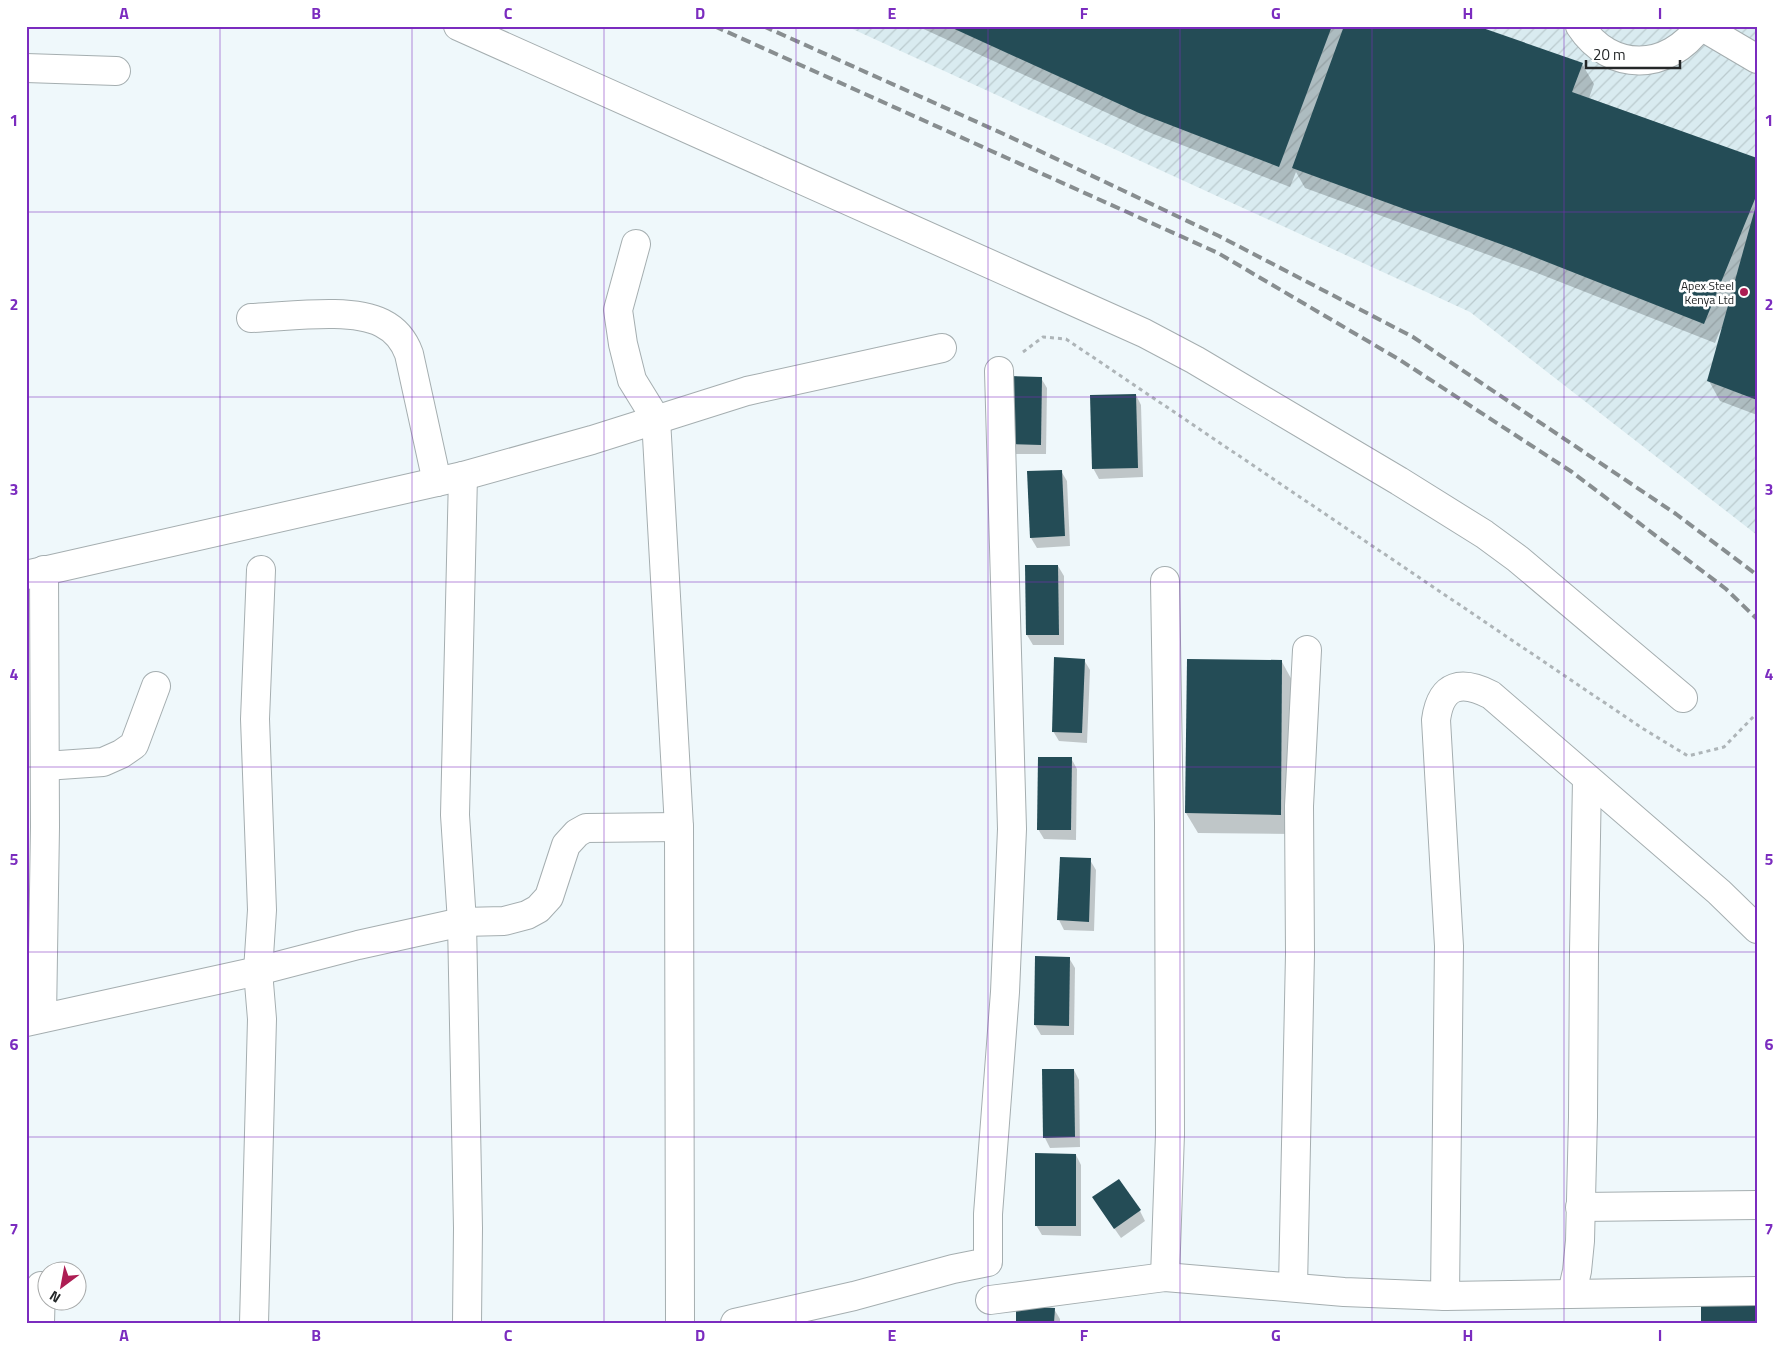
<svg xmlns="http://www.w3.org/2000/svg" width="1783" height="1349" viewBox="0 0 1783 1349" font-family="'Titillium Web',sans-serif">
  <defs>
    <pattern id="industrial-furrows" width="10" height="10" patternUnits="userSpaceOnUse" patternTransform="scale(1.25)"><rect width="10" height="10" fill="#d9ebf0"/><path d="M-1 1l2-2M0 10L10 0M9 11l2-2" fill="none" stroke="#bacace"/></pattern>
  </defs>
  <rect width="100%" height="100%" fill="#eff8fb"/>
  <path fill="url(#industrial-furrows)" d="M846,26H1757V535L1470,312Z"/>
  <g fill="#0003">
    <path d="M917,26H1473L1582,64L1594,84L1589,98L1757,159V415L1720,401L1709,381L1723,328H1721L1715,343L1527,269L1305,188L1296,172L1290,187L1151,133Z"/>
    <path d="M1008,377L1041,378L1047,388L1046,454H1012Z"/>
    <path d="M1136,395L1141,405L1143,477L1099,479L1093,468Z"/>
    <path d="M1061,471L1067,481L1070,546L1037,548L1031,538Z"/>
    <path d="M1026,566H1058L1064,576V645H1033L1027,635Z"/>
    <path d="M1084,660L1090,670L1087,743L1059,741L1053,731Z"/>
    <path d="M1282,662L1293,682L1292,834L1198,833L1186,813Z"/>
    <path d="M1071,758L1077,769L1076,840L1044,839L1038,829Z"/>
    <path d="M1090,860L1096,870L1094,931L1064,930L1059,920Z"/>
    <path d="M1069,958L1075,968L1074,1035H1041L1035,1025Z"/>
    <path d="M1074,1070L1079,1080L1080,1147L1050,1148L1045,1138Z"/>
    <path d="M1076,1155L1081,1165V1236L1042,1235L1036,1225Z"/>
    <path d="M1100,1208L1140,1211L1145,1221L1121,1238Z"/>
    <path d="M1054,1309L1060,1319V1323H1017Z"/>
  </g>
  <g fill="#244c56">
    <path d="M948,26H1332L1279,167L1139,113Z"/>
    <path d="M1344,26H1477L1583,63L1572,92L1757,158V194L1704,324L1514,249L1292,168Z"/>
    <path d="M1756,205H1757V400L1707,381Z"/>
    <path d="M1007,376L1042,377L1041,445L1005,444Z"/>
    <path d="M1136,394L1138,468L1092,469L1090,395Z"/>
    <path d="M1062,470L1065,536L1030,538L1027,471Z"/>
    <path d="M1025,565H1058L1059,635H1026Z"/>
    <path d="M1054,657L1085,659L1082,733L1052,732Z"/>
    <path d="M1187,659L1282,660L1281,815L1185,813Z"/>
    <path d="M1038,757H1072L1071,830H1037Z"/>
    <path d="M1060,857L1091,858L1089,922L1057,920Z"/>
    <path d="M1035,956L1070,957L1069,1026L1034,1025Z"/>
    <path d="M1042,1069H1074L1075,1137L1043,1138Z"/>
    <path d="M1035,1153L1076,1154V1226H1035Z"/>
    <path d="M1119,1179L1141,1210L1114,1229L1092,1197Z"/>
    <path d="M1701,1302L1757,1303V1323H1701Z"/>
    <path d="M1016,1306L1055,1308L1054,1323H1016Z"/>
  </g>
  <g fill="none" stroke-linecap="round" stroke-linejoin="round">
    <defs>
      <g id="minor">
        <path d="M458,26L1144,333L1195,360L1399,481L1484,534L1518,559L1683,698"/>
        <path d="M1580,26C1611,73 1668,71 1700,26"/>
        <path d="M1701,26L1757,59"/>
        <path d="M26,68L116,71"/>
        <path d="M636,244L618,310L623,344L632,380L656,419L679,827L680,1323"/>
        <path d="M251,318C287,317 350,307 382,323C396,330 404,340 409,354L437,482"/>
        <path d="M463,476L455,815L462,922L468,1228L467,1323"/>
        <path d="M26,575L463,476L592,440L747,391L942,348"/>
        <path d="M1165,581L1169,823L1170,1134L1165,1277"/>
        <path d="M45,766L103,762L121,754L134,745L156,686"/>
        <path d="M42,1018L45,827L44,570"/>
        <path d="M26,1022L258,971L358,945L462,922L504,921L527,915L538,909L549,897L566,845L577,833L586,828L679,827"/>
        <path d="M1580,1207L1757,1205"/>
        <path d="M1293,1287L1300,954L1299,806L1307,650"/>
        <path d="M1572,1293L1577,1271L1580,1241L1583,1117L1584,951L1587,779"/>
        <path d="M1445,1296L1449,946L1436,720C1441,683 1462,680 1491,695L1719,892L1757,929"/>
        <path d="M990,1300L1165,1277L1344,1292L1445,1296L1757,1291"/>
        <path d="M40,1323L41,1286"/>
        <path d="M254,1323L262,1019L258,971L262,910L255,719L261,570"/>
        <path d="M735,1323L854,1296L953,1269L988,1262V1214L1005,992L1012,829L999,371"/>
      </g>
    </defs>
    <use href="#minor" stroke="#a5aeb0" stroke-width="30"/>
    <path stroke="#aeb5b8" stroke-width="3" stroke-dasharray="4 4" stroke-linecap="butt" d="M1023,352L1043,337L1066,339L1642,728L1688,756L1724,747L1757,713"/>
    <use href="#minor" stroke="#fff" stroke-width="28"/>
    <g stroke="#888e90" stroke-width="4" stroke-dasharray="10 5" stroke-linecap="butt">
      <path d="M714,26L1218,253L1400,360L1572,472L1726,589L1757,619"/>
      <path d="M763,26L1006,135L1219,236L1413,337L1676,514L1757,575"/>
    </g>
  </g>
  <path fill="none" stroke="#7b2cbf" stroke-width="1" stroke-opacity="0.55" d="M220,26V1323M412,26V1323M604,26V1323M796,26V1323M988,26V1323M1180,26V1323M1372,26V1323M1564,26V1323M26,212H1757M26,397H1757M26,582H1757M26,767H1757M26,952H1757M26,1137H1757"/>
  <circle fill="#ad1d53" stroke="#fff" stroke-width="2" cx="1744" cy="292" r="5"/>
  <g text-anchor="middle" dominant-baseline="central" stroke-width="5" stroke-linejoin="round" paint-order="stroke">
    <g font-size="12" fill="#242728" stroke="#fff" text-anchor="end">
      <text x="1734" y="285">Apex Steel<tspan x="1734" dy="14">Kenya Ltd</tspan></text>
    </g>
  </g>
  <rect width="1783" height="1349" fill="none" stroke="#ffffff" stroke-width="55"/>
  <g transform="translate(62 1286) rotate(212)"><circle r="24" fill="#ffffff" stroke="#a7a9a9"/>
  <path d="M0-4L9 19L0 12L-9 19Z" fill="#ad1d53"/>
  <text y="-8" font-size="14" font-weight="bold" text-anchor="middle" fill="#242728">N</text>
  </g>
  <path d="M1586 60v8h94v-8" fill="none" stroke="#242728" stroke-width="2.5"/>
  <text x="1593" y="60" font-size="15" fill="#242728" stroke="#ffffff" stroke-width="4" paint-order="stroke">20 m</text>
  <rect x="28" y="28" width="1728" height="1294" fill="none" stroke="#7b2cbf" stroke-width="2"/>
  <g font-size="16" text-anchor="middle" font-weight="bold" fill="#7b2cbf">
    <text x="124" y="19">A</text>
    <text x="316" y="19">B</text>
    <text x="508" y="19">C</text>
    <text x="700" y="19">D</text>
    <text x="892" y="19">E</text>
    <text x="1084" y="19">F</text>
    <text x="1276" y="19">G</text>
    <text x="1468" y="19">H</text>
    <text x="1660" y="19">I</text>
    <text x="14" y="126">1</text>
    <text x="1769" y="126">1</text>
    <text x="14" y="310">2</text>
    <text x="1769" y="310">2</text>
    <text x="14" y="495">3</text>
    <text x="1769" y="495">3</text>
    <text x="14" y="680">4</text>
    <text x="1769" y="680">4</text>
    <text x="14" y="865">5</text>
    <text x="1769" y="865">5</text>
    <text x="14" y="1050">6</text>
    <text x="1769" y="1050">6</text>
    <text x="14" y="1235">7</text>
    <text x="1769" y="1235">7</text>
    <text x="124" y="1341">A</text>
    <text x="316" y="1341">B</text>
    <text x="508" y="1341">C</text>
    <text x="700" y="1341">D</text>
    <text x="892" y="1341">E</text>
    <text x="1084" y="1341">F</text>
    <text x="1276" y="1341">G</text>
    <text x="1468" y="1341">H</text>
    <text x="1660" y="1341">I</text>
  </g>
</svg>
